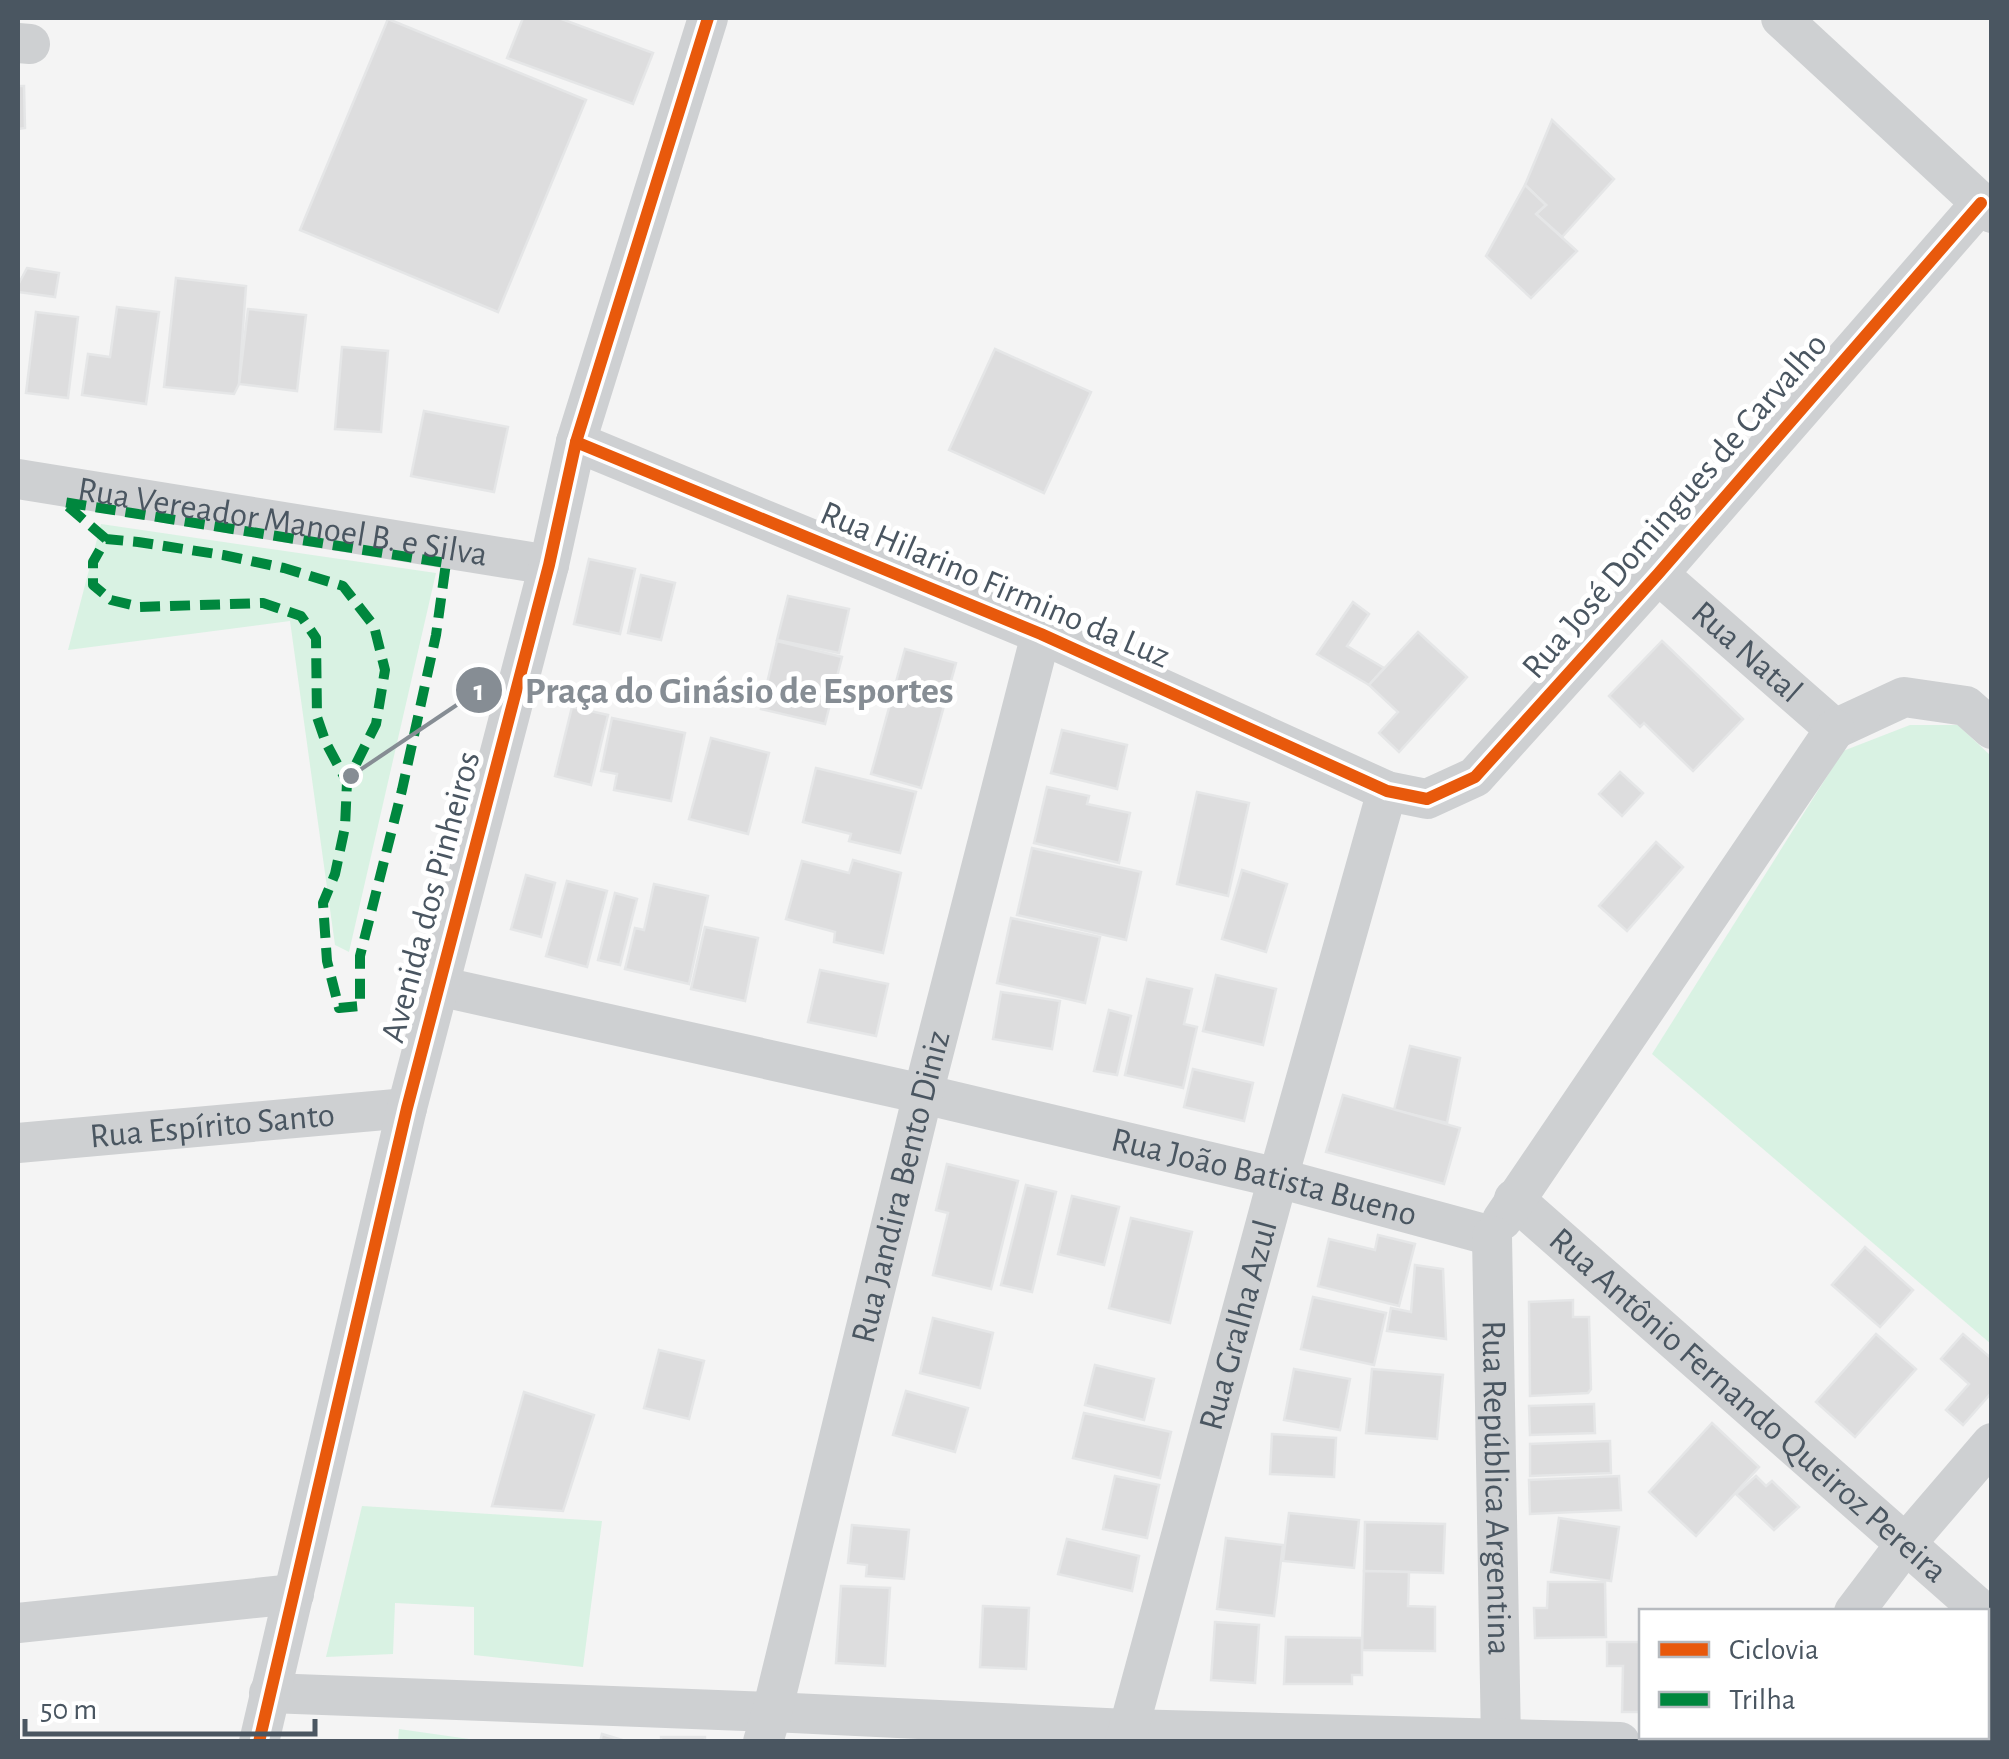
<svg xmlns="http://www.w3.org/2000/svg" width="2009" height="1759" viewBox="0 0 2009 1759" font-family="'Alegreya Sans',sans-serif">
  <rect width="100%" height="100%" fill="#f4f4f4"/>
  <g fill="#d9f2e3">
    <path d="M101,524L436,573L349,952L335,945L290,621L68,650Z"/>
    <path d="M1910,725H1958L1991,756V1344L1652,1054L1843,751Z"/>
    <path d="M362,1506L602,1521L583,1667L474,1655V1607L395,1603L393,1654L326,1657Z"/>
    <path d="M399,1729L476,1740V1741H398Z"/>
  </g>
  <g fill="#ddddde" stroke="#e5e6e7" stroke-width="2.5">
    <path d="M523,18H559L653,53L633,104L507,58Z"/>
    <path d="M388,19L586,100L498,312L300,230Z"/>
    <path d="M18,86H24L25,128L18,129Z"/>
    <path d="M1552,120L1614,179L1562,237L1536,214L1546,205L1525,185Z"/>
    <path d="M1525,185L1546,205L1536,214L1577,251L1531,298L1486,256Z"/>
    <path d="M27,268L59,273L55,297L18,292V285Z"/>
    <path d="M176,278L246,286L239,384L234,394L164,387Z"/>
    <path d="M117,307L159,312L146,404L82,395L88,354L110,357Z"/>
    <path d="M248,309L306,315L297,391L239,384Z"/>
    <path d="M36,312L78,317L68,398L26,393Z"/>
    <path d="M342,347L388,351L381,432L335,429Z"/>
    <path d="M995,349L1091,392L1044,493L949,450Z"/>
    <path d="M424,411L508,427L494,492L411,476Z"/>
    <path d="M589,559L635,569L620,634L574,624Z"/>
    <path d="M641,575L675,583L661,640L628,633Z"/>
    <path d="M788,596L849,609L839,653L777,640Z"/>
    <path d="M1353,602L1369,614L1347,646L1384,668L1369,685L1317,654Z"/>
    <path d="M1418,632L1467,677L1399,752L1379,733L1398,712L1369,685Z"/>
    <path d="M777,641L842,657L825,724L761,709Z"/>
    <path d="M1662,641L1743,719L1693,771L1644,723L1640,727L1609,696Z"/>
    <path d="M905,649L956,663L921,788L871,774Z"/>
    <path d="M572,707L608,715L591,785L555,776Z"/>
    <path d="M612,718L685,733L671,801L614,790L617,774L601,771Z"/>
    <path d="M1062,730L1127,745L1117,789L1051,773Z"/>
    <path d="M711,738L769,753L748,834L689,819Z"/>
    <path d="M816,768L916,792L900,853L849,841L851,834L803,822Z"/>
    <path d="M1620,772L1643,793L1622,816L1599,794Z"/>
    <path d="M1047,787L1089,796L1087,804L1130,813L1119,863L1034,843Z"/>
    <path d="M1197,792L1249,803L1228,896L1177,884Z"/>
    <path d="M1656,842L1683,867L1627,931L1599,906Z"/>
    <path d="M1032,848L1141,872L1126,940L1017,915Z"/>
    <path d="M853,860L901,873L883,953L834,942L835,932L786,919L802,861L849,873Z"/>
    <path d="M1242,870L1287,884L1266,952L1222,939Z"/>
    <path d="M526,875L555,883L541,937L511,929Z"/>
    <path d="M567,881L607,891L587,967L546,956Z"/>
    <path d="M654,884L708,896L689,984L625,969L635,928L644,930Z"/>
    <path d="M615,893L637,899L620,965L598,960Z"/>
    <path d="M1011,918L1100,937L1085,1003L997,983Z"/>
    <path d="M705,927L758,938L745,1001L691,989Z"/>
    <path d="M820,970L888,984L876,1036L808,1022Z"/>
    <path d="M1216,975L1276,989L1263,1045L1203,1031Z"/>
    <path d="M1147,979L1192,989L1184,1024L1197,1027L1183,1088L1125,1075Z"/>
    <path d="M1001,992L1060,1001L1052,1049L993,1039Z"/>
    <path d="M1109,1010L1131,1016L1117,1075L1094,1071Z"/>
    <path d="M1410,1046L1460,1058L1447,1123L1394,1110Z"/>
    <path d="M1193,1069L1253,1083L1244,1121L1184,1107Z"/>
    <path d="M1343,1095L1460,1128L1444,1184L1326,1152Z"/>
    <path d="M947,1164L1018,1181L991,1289L933,1275L948,1213L936,1210Z"/>
    <path d="M1026,1185L1056,1192L1032,1292L1001,1285Z"/>
    <path d="M1072,1196L1119,1207L1104,1265L1058,1254Z"/>
    <path d="M1131,1218L1192,1232L1170,1323L1109,1308Z"/>
    <path d="M1378,1235L1415,1244L1399,1306L1318,1286L1329,1239L1375,1250Z"/>
    <path d="M1865,1247L1913,1290L1880,1327L1832,1285Z"/>
    <path d="M1415,1265L1443,1269L1446,1339L1387,1331L1391,1308L1411,1312Z"/>
    <path d="M1313,1297L1386,1313L1374,1365L1301,1349Z"/>
    <path d="M1573,1300V1317H1589L1591,1389L1588,1393L1530,1396L1529,1302Z"/>
    <path d="M933,1318L993,1333L980,1388L920,1373Z"/>
    <path d="M1876,1334L1916,1369L1855,1437L1816,1402Z"/>
    <path d="M1963,1334L1992,1359V1392L1963,1425L1946,1410L1969,1384L1941,1359Z"/>
    <path d="M659,1350L704,1361L689,1419L644,1408Z"/>
    <path d="M1095,1365L1154,1379L1144,1420L1085,1405Z"/>
    <path d="M1294,1369L1350,1379L1340,1430L1284,1420Z"/>
    <path d="M1372,1369L1443,1375L1437,1439L1366,1433Z"/>
    <path d="M906,1391L968,1408L955,1452L893,1435Z"/>
    <path d="M524,1392L594,1415L563,1511L492,1506Z"/>
    <path d="M1594,1404L1595,1433L1530,1435L1529,1406Z"/>
    <path d="M1084,1413L1171,1432L1160,1478L1073,1458Z"/>
    <path d="M1712,1423L1759,1467L1696,1536L1649,1492Z"/>
    <path d="M1272,1434L1336,1438L1334,1477L1270,1474Z"/>
    <path d="M1610,1441L1611,1473L1530,1476V1444Z"/>
    <path d="M1115,1476L1159,1485L1147,1538L1103,1529Z"/>
    <path d="M1619,1476L1621,1510L1530,1514L1529,1480Z"/>
    <path d="M1756,1476L1766,1486L1772,1481L1799,1507L1774,1530L1736,1494Z"/>
    <path d="M1289,1513L1359,1520L1354,1568L1283,1561Z"/>
    <path d="M1559,1518L1619,1527L1611,1581L1551,1572Z"/>
    <path d="M1365,1522L1445,1524L1443,1573L1364,1571Z"/>
    <path d="M852,1525L909,1530L904,1579L866,1576L867,1565L848,1563Z"/>
    <path d="M1226,1538L1283,1545L1274,1616L1217,1609Z"/>
    <path d="M1067,1539L1139,1556L1132,1591L1058,1574Z"/>
    <path d="M1364,1571L1409,1572L1408,1606L1435,1607V1651L1362,1650Z"/>
    <path d="M1548,1582H1605L1606,1637L1535,1638L1534,1608H1547Z"/>
    <path d="M841,1586L890,1588L885,1666L836,1663Z"/>
    <path d="M983,1606L1029,1608L1026,1669L980,1667Z"/>
    <path d="M1215,1622L1259,1625L1255,1683L1211,1680Z"/>
    <path d="M1286,1637L1362,1638V1675H1352V1684H1284Z"/>
    <path d="M1607,1642H1642V1712H1622L1623,1666H1607Z"/>
    <path d="M602,1734L629,1742H600Z"/>
    <rect x="661" y="1737" width="44" height="5"/>
  </g>
  <g fill="none" stroke-linecap="round" stroke-linejoin="round">
    <g stroke="#ced0d2" stroke-width="40">
      <path d="M1781,18L1992,213"/>
      <path d="M18,43L30,44"/>
      <path d="M576,442L1041,634L1387,791L1427,799L1475,777L1658,574L1981,203"/>
      <path id="s1" d="M18,479L549,565"/>
      <path id="s2" d="M1658,574L1835,729"/>
      <path d="M1835,729L1904,697L1966,706L1992,729"/>
      <path id="s3" d="M438,986L923,1094L1278,1178L1492,1236"/>
      <path id="s4" d="M18,1143L407,1108"/>
      <path id="s5" d="M1514,1199L1983,1612"/>
      <path d="M1502,1220L1835,729"/>
      <path id="s6" d="M1492,1236L1501,1742"/>
      <path d="M1854,1612L1907,1542L1992,1443"/>
      <path d="M18,1623L294,1594"/>
      <path d="M269,1693L772,1712L1127,1729L1620,1742"/>
      <path d="M259,1742L407,1108L549,565L576,442L708,18"/>
      <path id="s7" d="M763,1742L772,1712L923,1094L1041,634"/>
      <path id="s8" d="M1125,1742L1278,1178L1387,791"/>
      <path d="M1756,1742L1760,1736"/>
    </g>
    <path stroke="#00873e" stroke-width="10" stroke-dasharray="20 10" stroke-linecap="butt" d="M106,539L63,502L446,563L436,635L402,790L360,956V1006L339,1008L327,961L323,903L335,874L345,827L347,782L326,743L317,717L316,638L301,616L263,603L140,607L111,600L93,585V562L106,539L138,542L223,555L284,568L343,586L374,626L385,670L376,724L347,782"/>
    <defs>
      <g id="cycleway">
        <path d="M576,442L1041,634L1387,791L1427,799L1475,777L1658,574L1981,203"/>
        <path d="M259,1742L407,1108L549,565L576,442L708,18"/>
      </g>
    </defs>
    <use href="#cycleway" stroke="#fff" stroke-width="19"/>
    <use href="#cycleway" stroke="#e8590c" stroke-width="12"/>
  </g>
  <g text-anchor="middle" dominant-baseline="central" stroke-width="10" stroke-linejoin="round" paint-order="stroke">
    <g font-size="35" fill="#4a5661" stroke="#fff">
      <text transform="translate(1675 506) rotate(-49)">Rua José Domingues de Carvalho</text>
      <text stroke="none"><textPath href="#s1" startOffset="268">Rua Vereador Manoel B. e Silva</textPath></text>
      <text transform="translate(995 585) rotate(23)">Rua Hilarino Firmino da Luz</text>
      <text stroke="none"><textPath href="#s2" startOffset="118">Rua Natal</textPath></text>
      <text transform="translate(431 897) rotate(-75)">Avenida dos Pinheiros</text>
      <text stroke="none"><textPath href="#s4" startOffset="195">Rua Espírito Santo</textPath></text>
      <text stroke="none"><textPath href="#s3" startOffset="848">Rua João Batista Bueno</textPath></text>
      <text stroke="none"><textPath href="#s7" startOffset="572">Rua Jandira Bento Diniz</textPath></text>
      <text stroke="none"><textPath href="#s8" startOffset="432">Rua Gralha Azul</textPath></text>
      <text stroke="none"><textPath href="#s5" startOffset="312">Rua Antônio Fernando Queiroz Pereira</textPath></text>
      <text stroke="none"><textPath href="#s6" startOffset="252">Rua República Argentina</textPath></text>
    </g>
  </g>
  <path fill="none" stroke="#868d94" stroke-width="4" d="M351 776L479 690"/>
  <g fill="#868d94" stroke="#fff" stroke-width="4">
    <circle cx="351" cy="776" r="10"/>
    <circle cx="479" cy="690" r="25"/>
  </g>
  <g font-size="30" text-anchor="middle" font-weight="bold" fill="#fff">
    <text x="479" y="700">1</text>
  </g>
  <g font-size="38" text-anchor="middle" font-weight="bold" fill="#868d94" stroke="#fff" stroke-width="10" stroke-linejoin="round" paint-order="stroke">
    <text x="739" y="703">Praça do Ginásio de Esportes</text>
  </g>
  <rect width="2009" height="1759" fill="none" stroke="#4a5661" stroke-width="40"/>
  <rect x="1639" y="1609" width="350" height="130" fill="#ffffff" stroke="#b7bbc0" stroke-width="2.5"/>
  <rect x="1659" y="1642" width="50" height="15" fill="#e8590c" stroke="#b7bbc0" stroke-width="2.5"/>
  <text x="1729" y="1659" font-size="30" fill="#4a5661">Ciclovia</text>
  <rect x="1659" y="1692" width="50" height="15" fill="#00873e" stroke="#b7bbc0" stroke-width="2.5"/>
  <text x="1729" y="1709" font-size="30" fill="#4a5661">Trilha</text>
  <path d="M25 1719v15h290v-15" fill="none" stroke="#4a5661" stroke-width="5"/>
  <text x="40" y="1719" font-size="30" fill="#4a5661" stroke="#ffffff" stroke-width="8" paint-order="stroke">50 m</text>
</svg>
